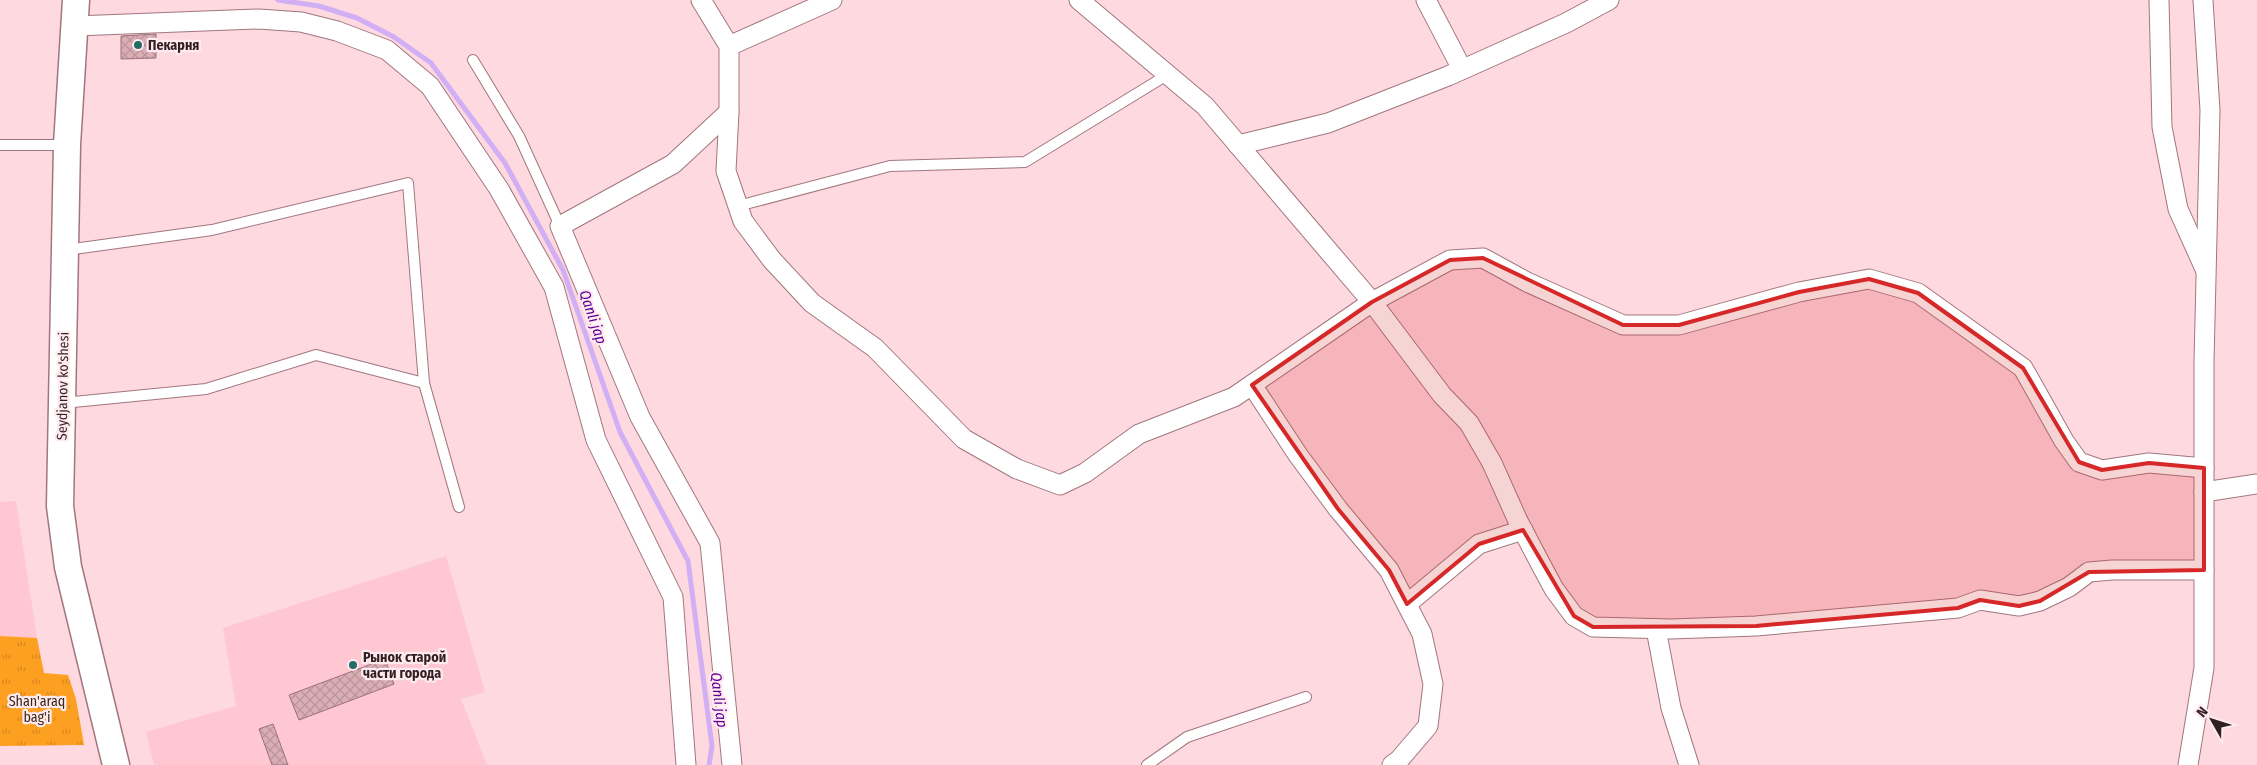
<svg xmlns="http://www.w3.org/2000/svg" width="2257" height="765" viewBox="0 0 2257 765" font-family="'Fira Sans Condensed',sans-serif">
  <defs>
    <pattern id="park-tufts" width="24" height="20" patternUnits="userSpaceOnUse" patternTransform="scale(1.25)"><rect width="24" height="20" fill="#fd9f20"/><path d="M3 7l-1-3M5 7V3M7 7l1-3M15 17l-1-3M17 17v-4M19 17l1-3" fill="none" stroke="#d9881d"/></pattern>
    <pattern id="building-cross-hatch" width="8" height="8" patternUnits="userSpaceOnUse" patternTransform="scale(1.25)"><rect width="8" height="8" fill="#dbaeb6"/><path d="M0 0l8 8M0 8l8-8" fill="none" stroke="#bc959c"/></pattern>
  </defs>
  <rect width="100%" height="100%" fill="#fed9df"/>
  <g fill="#fec7d1">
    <path d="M16,501L37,638L0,636V502Z"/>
    <path d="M446,556L485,692L461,699L487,765H154L146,732L236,706L223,628Z"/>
  </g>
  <path fill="url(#park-tufts)" d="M0,636L37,638L44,673L68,675L76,699L84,745L0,746Z"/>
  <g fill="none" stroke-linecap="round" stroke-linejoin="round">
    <path stroke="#d1aff4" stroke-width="5" d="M278,0L319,6L357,18L394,37L431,63L505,163L563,270L620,432L688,561L712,746L709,765"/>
  </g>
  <g fill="url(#building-cross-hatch)" stroke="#9b727a">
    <path d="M156,34V58L121,59V36Z"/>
    <path d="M385,659L394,684L299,720L289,695Z"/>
    <path d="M273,724L288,765H272L259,729Z"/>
  </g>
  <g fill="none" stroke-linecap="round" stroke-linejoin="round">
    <defs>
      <g id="service">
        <path d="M473,60L519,136L560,226"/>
        <path d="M0,145H66"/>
        <path d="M738,206L890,166L1025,162L1167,75"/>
        <path d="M66,250L212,230L408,183L424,383L459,507"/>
        <path d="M63,403L206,389L316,355L424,383"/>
        <path d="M1147,765L1187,737L1306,697"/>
      </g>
      <g id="minor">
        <path d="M701,0L729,46V112L726,171L743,221L772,260L812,303L875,348L964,439L1017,469L1060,485L1085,473L1139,434L1234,397L1372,302L1450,260L1483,258L1527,282L1623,325H1679L1799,292L1869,279L1918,293L2023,368L2064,441L2079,462L2102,470L2149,463L2204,468"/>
        <path d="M1079,0L1205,106L1372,302L1442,395L1469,423L1492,463L1518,521L1539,561L1554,589L1574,616L1593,627L1671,629L1756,626L1958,608L1980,600L2019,606L2040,601L2069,587L2089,572L2112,570H2204"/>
        <path d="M1426,0L1462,69"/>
        <path d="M2159,0L2162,127L2178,209L2205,269"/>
        <path d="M75,26L259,19L301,22L337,31L387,50L430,86L499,189L554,287L596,440L673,597L686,765"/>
        <path d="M729,46L832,0"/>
        <path d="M729,112L673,164L560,226L640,417L710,543L732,765"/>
        <path d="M1238,145L1328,123L1448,76L1566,23L1609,0"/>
        <path d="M1252,385L1298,455L1338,509L1389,570L1422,634L1433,684L1428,726L1399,760L1392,765"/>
        <path d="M2204,492L2257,484"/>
        <path d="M1407,604L1479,544L1523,530"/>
        <path d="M1656,629L1671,708L1689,765"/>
        <path d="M2188,765L2204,668V362L2210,110L2203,0"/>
      </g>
      <path id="secondary" d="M76,0L67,145L60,506L68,567L116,765"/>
    </defs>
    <use href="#service" stroke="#a1777f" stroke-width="12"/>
    <use href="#minor" stroke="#a1777f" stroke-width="21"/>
    <use href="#secondary" stroke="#a1777f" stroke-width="29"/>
    <use href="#service" stroke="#fff" stroke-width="10"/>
    <use href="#minor" stroke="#fff" stroke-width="19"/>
    <use href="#secondary" stroke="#fff" stroke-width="26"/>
  </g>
  <path fill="#d62828" fill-opacity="0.2" stroke="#d62828" stroke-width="4" stroke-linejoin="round" d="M1483,258L1623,325H1679L1799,292L1869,279L1918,293L2023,368L2079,462L2102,470L2149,463L2204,468V570L2089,572L2040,601L2019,606L1980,600L1958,608L1756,626L1593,627L1574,616L1523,530L1479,544L1407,604L1389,570L1338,509L1252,385L1372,302L1450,260Z"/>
  <g fill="#246d66" stroke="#ffebef" stroke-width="2">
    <circle cx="138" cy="45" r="5"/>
    <circle cx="353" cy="665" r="5"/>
  </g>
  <g text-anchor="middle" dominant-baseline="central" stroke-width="4.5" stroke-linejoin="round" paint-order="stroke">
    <g font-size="14" font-weight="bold" fill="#301f23" stroke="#ffebef" text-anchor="start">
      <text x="148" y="45">Пекарня</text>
      <text x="363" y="657">Рынок старой<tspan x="363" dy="16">части города</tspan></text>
    </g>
    <g font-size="14" fill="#301f23" stroke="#ffebef">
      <text transform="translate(63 386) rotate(-89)">Seydjanov ko'shesi</text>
    </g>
    <g font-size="14" fill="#3b2917" stroke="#ffebef">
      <text x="37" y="701">Shan'araq<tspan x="37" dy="16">bag'i</tspan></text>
    </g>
    <g font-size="15" font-style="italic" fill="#610296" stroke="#ffebef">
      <text transform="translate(593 317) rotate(71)">Qanli jap</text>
      <text transform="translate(719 700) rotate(83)">Qanli jap</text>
    </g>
  </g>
  <g transform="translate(2212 720) rotate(309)" stroke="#ffebef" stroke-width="4" paint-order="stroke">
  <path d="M0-4L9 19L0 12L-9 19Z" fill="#301f23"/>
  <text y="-8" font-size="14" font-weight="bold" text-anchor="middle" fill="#301f23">N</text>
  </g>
</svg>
